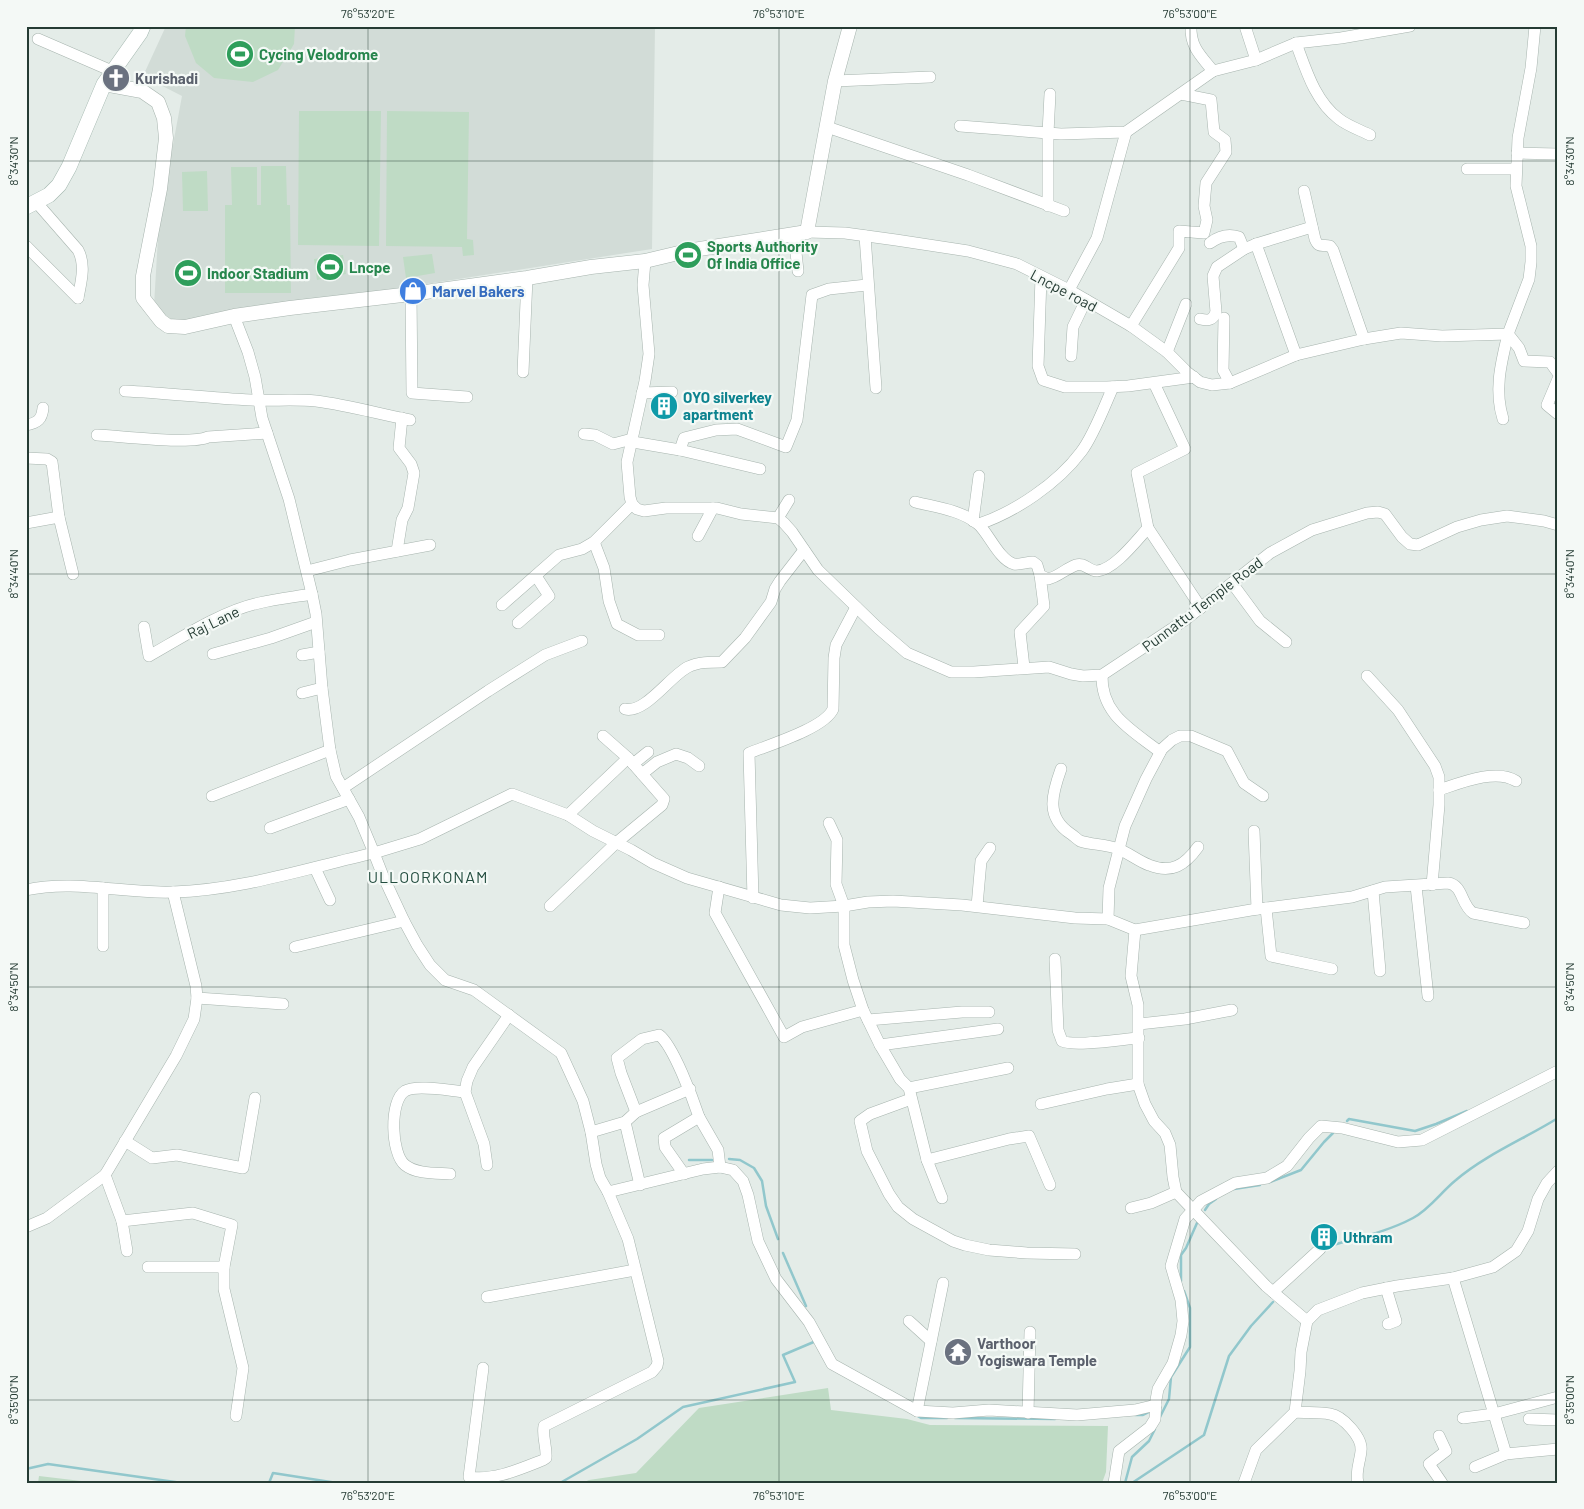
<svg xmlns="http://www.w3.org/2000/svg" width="1584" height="1509" viewBox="0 0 1584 1509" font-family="Barlow,sans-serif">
  <rect width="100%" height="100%" fill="#e4ece8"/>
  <path fill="#d2dcd7" d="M166,26H655L652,249L176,323L154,306L159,220L182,96L143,76Z"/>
  <g fill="#bfdbc5">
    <path d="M186,26H295L294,44L278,70L253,82L214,78L196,63L185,36Z"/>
    <path d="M299,111H381L379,246L298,245Z"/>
    <path d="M387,111L469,112L467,239L473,240L474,255L463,256L462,247L386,246Z"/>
    <path d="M261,166H286L287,205H290L291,293H225V205H232L231,167H257V205H261Z"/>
    <path d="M207,171L208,211H183L182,172Z"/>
    <path d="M432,254L435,273L406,278L403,257Z"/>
    <path d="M343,255L346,274L317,280L314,259Z"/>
    <path d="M828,1388L831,1410L907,1419L930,1425L1108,1426L1106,1472L1102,1483H582L589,1480L636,1473L699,1408Z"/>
    <path d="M39,1476L98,1483H38Z"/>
  </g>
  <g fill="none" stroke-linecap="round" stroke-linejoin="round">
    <g stroke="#91c7cc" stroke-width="2.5">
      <path d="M1347,1121L1349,1119L1415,1131L1436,1124L1467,1111"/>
      <path d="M729,1159L740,1160L754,1168L762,1181L766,1206L778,1239"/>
      <path d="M689,1160H712"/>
      <path d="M1270,1182L1301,1170L1324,1142L1333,1133"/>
      <path d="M1234,1189L1260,1185"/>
      <path d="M1205,1210L1209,1204L1216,1199"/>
      <path d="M1323,1252L1329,1246C1357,1238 1387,1232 1413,1218C1430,1209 1441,1192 1456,1180C1485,1155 1526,1138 1558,1118"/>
      <path d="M783,1253L806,1306"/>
      <path d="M1181,1281V1255L1186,1248L1197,1223"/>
      <path d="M916,1415L921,1418H947"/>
      <path d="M1135,1415H1143L1149,1412"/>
      <path d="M1160,1417L1169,1399L1171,1377L1190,1347V1308L1184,1291"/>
      <path d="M955,1418L1055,1419"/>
      <path d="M26,1469L48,1464L182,1483"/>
      <path d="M269,1483L273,1473L337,1483"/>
      <path d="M560,1483L637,1439L683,1407L795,1382L783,1355L816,1341"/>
      <path d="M1125,1483L1132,1457L1149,1441L1155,1429"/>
      <path d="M1132,1483L1204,1435L1229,1356L1251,1326L1273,1302"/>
    </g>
    <defs>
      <g id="minor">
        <path d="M1191,26C1190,47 1201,56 1213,71"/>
        <path d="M1245,26L1256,60"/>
        <path d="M38,39L112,71"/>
        <path d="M1296,43C1306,70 1315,101 1339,119C1348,126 1360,130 1370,135"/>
        <path d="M835,81L930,77"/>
        <path d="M960,126L1061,134L1126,132L1213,71L1256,60L1296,43L1341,38L1410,26"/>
        <path d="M827,127L968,175L1064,211"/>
        <path d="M1517,153L1558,154"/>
        <path d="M1467,169H1516"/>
        <path d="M1304,191L1315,239C1319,249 1322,244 1330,246L1333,250L1364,339"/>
        <path d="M37,203L78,250C86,265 81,282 78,298"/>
        <path d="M1048,206V133L1050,94"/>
        <path d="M807,232L845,233L896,240L968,251L1017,264L1069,290L1131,326L1167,352L1187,372L1200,382L1212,385L1230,383L1296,355L1364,339L1401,333L1442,336L1508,334L1529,279L1531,262V246L1516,186L1518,138L1531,68L1535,26"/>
        <path d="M794,234L798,271"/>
        <path d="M865,236L876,388"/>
        <path d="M1210,243C1219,236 1229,234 1239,237L1244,249"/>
        <path d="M1256,244L1296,355"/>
        <path d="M26,246L78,298"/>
        <path d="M645,261L643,285L649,354L645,381L627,462L630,497L632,504L637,509L644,511L666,508H717L741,514L778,518L784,523L792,532L818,570L878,628L907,653L951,672H974L1049,667L1071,674L1083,676L1102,675L1185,620L1270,553L1312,530L1367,513L1378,512L1385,514L1402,537L1410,544L1418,545L1457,527L1481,520L1507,516L1544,521L1558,525"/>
        <path d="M1041,277L1038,366L1043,380L1065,387H1107L1128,386L1194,377"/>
        <path d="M1069,290L1097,238L1126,132"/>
        <path d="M411,294L412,393L467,397"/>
        <path d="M234,316L248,352L255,377L262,418L289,499L312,594L316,614L322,688L330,750L336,776L359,817L374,853L420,839L512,794L568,815L593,831L631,850L653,863L687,878L781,905L810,908L844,906L868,902L893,901L962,905L1075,918L1108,919L1135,930L1131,976L1138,1005V1084L1145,1104L1154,1121L1165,1133L1170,1145L1173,1177L1176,1192L1266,1286L1307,1321"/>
        <path d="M1224,318L1223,370L1230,383"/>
        <path d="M1200,319C1209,321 1213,320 1216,312L1213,276L1217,267L1244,249L1256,244L1312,227"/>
        <path d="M1131,326L1179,248V231L1204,233L1207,220L1204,206L1206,183L1226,152L1225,140L1214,132L1211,100L1181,94"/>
        <path d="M1508,334L1519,348L1524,361L1550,362L1558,373"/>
        <path d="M1167,352L1186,304"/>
        <path d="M1071,356L1073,327L1086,300"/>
        <path d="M523,372L527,278"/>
        <path d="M1558,379L1547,405L1558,414"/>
        <path d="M1154,383L1185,449L1137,473L1148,528L1201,608"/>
        <path d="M125,391C167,393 209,398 251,400C273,401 294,399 316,401C348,405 379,414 410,420"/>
        <path d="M642,393L672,392"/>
        <path d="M1503,419C1494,390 1501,363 1508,334"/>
        <path d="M26,425C38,423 42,419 43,408"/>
        <path d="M584,434L595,435L613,444L632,439"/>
        <path d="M97,435C120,436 191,445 208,437L267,433"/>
        <path d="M633,442L680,450L760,469"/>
        <path d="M680,450L684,438L716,430L737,429L786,447L797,420L812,295L829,289L867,285"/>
        <path d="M26,458L47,459L52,462L59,517"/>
        <path d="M915,502C935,507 961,510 978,524C988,532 999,560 1014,564C1019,565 1027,562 1033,562L1037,565L1040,575L1048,579C1058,577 1065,569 1076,565C1084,562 1089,571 1097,571C1114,570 1136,541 1148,528"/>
        <path d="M778,518L789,500"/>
        <path d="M973,521L979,476"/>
        <path d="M26,523L59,517L73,574"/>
        <path d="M979,524C1015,512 1058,483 1081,452C1093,437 1105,405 1113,387"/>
        <path d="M698,536L713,508"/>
        <path d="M594,542L604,568L609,601L617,624L638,635H659"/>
        <path d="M397,551L402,520L408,508L414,473L411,464L399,448L402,418"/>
        <path d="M307,571L350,560L430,545"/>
        <path d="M1232,583L1260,621L1286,642"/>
        <path d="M502,605L559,555L582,549L594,542L632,504"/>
        <path d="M518,623L549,596L536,576"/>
        <path d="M144,627L149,656C181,638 222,611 259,603C276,599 294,597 312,594"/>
        <path d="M213,654L271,638L316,622"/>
        <path d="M302,655L319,652"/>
        <path d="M1024,667L1020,632L1044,606L1040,575"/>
        <path d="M1102,675C1101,715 1132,730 1160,752"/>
        <path d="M1367,676L1398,710L1435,766L1439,777V805L1432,885"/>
        <path d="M302,693L322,688"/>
        <path d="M625,709C645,714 670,676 688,667C698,662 710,662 722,662L745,638L771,602L775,589L780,581L804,550"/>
        <path d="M633,764L648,752"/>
        <path d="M1061,769C1052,794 1045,817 1071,834C1074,836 1077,839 1080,841C1092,845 1106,844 1118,849C1129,853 1138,861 1149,865C1172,874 1185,865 1198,847"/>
        <path d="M642,774L657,762L676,754L688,758L699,766"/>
        <path d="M343,788L488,691L545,655L582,641"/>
        <path d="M1439,790C1460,783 1496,768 1516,781"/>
        <path d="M212,796L330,750"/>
        <path d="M568,815L628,758"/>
        <path d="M829,823L837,840L836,884L844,906V945L853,980L863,1010L880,1045L900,1079L909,1088L927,1160L942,1198"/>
        <path d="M270,828L349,799"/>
        <path d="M1254,831L1257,909"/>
        <path d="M315,868L330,900"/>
        <path d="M1416,886L1428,996"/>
        <path d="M719,887L715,913L784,1037L802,1027L863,1010"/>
        <path d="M26,890C75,879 124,894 173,892C242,890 307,868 374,853L383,876L404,921L417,945L430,965L445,980L474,990L561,1053L583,1101L591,1132L596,1164L600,1178L608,1192L703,1169L720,1167L733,1170L743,1181L748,1195L758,1241L776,1279L809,1322L832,1364L917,1411L953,1413L989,1410L1077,1415L1135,1410L1156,1405"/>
        <path d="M1373,891L1380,971"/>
        <path d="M753,898L749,753C769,745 825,728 833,709L834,658L836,645L856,607"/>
        <path d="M550,906L616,843L662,805L664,799L628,758L603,736"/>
        <path d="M977,906L981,861L990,848"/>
        <path d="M1266,908L1271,956L1332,969"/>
        <path d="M1108,919L1109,888L1125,826L1146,779L1162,749L1172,740L1180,736H1191L1227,751L1244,783L1263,796"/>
        <path d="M1135,930L1251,910L1352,897L1385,887L1448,883C1463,885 1461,905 1473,913L1524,923"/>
        <path d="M103,946V888"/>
        <path d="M295,947L404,921"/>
        <path d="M1055,959L1058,1030L1062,1041C1074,1047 1123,1039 1139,1038"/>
        <path d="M197,998L283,1004"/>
        <path d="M868,1020L962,1012H989"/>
        <path d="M1139,1024L1185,1019L1232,1010"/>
        <path d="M880,1045L998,1029"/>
        <path d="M909,1088L1008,1068"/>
        <path d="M911,1099L870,1114L860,1121L867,1151L889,1194L898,1207L913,1219L953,1241L965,1245L989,1250L1027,1253L1075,1254"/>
        <path d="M1041,1104L1107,1089L1138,1084"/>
        <path d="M636,1112L621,1073L617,1058L642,1039L659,1035C673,1045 693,1099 699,1117L664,1138L665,1147L684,1174"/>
        <path d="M699,1117L718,1150L720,1167"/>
        <path d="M625,1122L640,1185"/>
        <path d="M591,1132L625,1122L636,1112L690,1089"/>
        <path d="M125,1141L152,1158L177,1155L243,1168L255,1098"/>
        <path d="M927,1160L1009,1139L1029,1136L1050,1185"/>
        <path d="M487,1165L484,1144L465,1092L467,1081L473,1067L509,1015"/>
        <path d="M450,1174C436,1173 416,1174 405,1165C391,1154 389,1101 405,1091C417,1084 451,1091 465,1092"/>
        <path d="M105,1175L122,1221L193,1213L232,1225L224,1267V1289L243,1368L236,1416"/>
        <path d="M1131,1208L1151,1203L1176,1192"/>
        <path d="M122,1221L127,1251"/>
        <path d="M26,1227L47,1218L105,1175L176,1056L194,1019L197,998L196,986L173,892"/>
        <path d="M148,1267H224"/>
        <path d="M1453,1278L1506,1454"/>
        <path d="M1386,1288L1396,1321L1388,1324"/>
        <path d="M1273,1292L1320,1249"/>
        <path d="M487,1297L635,1270"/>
        <path d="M909,1321L931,1341"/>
        <path d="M483,1368L469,1477C494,1481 520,1469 543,1460L546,1458C547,1447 542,1437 544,1426L652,1372L657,1366L658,1361L628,1239L608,1192"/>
        <path d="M917,1411L943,1283"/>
        <path d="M1295,1412C1306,1413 1319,1412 1330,1414C1343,1416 1363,1438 1361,1451C1360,1462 1355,1472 1358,1483"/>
        <path d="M1028,1413L1030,1332"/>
        <path d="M1463,1418L1494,1414L1558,1397"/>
        <path d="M1529,1419L1558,1420"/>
        <path d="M1439,1436L1446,1451L1429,1464L1442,1483"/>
        <path d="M1475,1467L1506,1454L1558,1449"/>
        <path d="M1114,1483L1119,1451L1150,1427L1155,1419L1156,1400L1158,1389L1173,1363L1181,1335L1183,1321L1181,1300L1171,1266L1185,1219L1201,1201L1235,1183L1267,1178L1287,1166L1309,1138L1321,1126L1342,1128L1398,1142L1422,1140L1558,1071"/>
        <path d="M1244,1483L1256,1450L1295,1412L1300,1371L1301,1352L1307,1321L1318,1310L1362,1293L1397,1286L1453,1278L1493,1267L1516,1251L1528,1231L1538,1199L1547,1183L1558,1171"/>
      </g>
      <path id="tertiary" d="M104,84L142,91L158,102L164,118L166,138L160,189L143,276V298L161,321L168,326L185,327L234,316L290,308L411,294L527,278L591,267L645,261L687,251L807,232L835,81L850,26"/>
      <path id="secondary" d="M26,207L49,195L59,185L69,167L104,84L140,33L143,26"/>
    </defs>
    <use href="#minor" stroke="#a7b4ae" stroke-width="12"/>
    <use href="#tertiary" stroke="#a7b4ae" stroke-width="15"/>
    <use href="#secondary" stroke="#a3b7af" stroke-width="16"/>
    <use href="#minor" stroke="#fff" stroke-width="11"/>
    <use href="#tertiary" stroke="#fff" stroke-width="14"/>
    <use href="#secondary" stroke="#fff" stroke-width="15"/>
  </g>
  <path fill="none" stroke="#253c34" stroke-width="1" stroke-opacity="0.45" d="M368,26V1483M779,26V1483M1190,26V1483M26,161H1558M26,574H1558M26,987H1558M26,1400H1558"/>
  <defs>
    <symbol id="stadium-disc" viewBox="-11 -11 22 22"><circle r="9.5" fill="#2e9e5b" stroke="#f4f9f6"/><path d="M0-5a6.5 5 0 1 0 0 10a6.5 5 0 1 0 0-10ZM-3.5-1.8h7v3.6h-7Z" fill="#fff"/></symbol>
    <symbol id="church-disc" viewBox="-11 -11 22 22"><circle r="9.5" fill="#6b7280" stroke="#f4f9f6"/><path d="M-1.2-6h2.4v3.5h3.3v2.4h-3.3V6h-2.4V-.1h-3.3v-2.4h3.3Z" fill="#fff"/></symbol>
    <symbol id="shop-disc" viewBox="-11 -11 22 22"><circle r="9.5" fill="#3f7fe0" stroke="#f4f9f6"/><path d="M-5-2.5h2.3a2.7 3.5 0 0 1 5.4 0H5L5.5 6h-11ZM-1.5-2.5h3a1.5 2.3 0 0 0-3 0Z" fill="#fff"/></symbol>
    <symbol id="building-disc" viewBox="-11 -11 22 22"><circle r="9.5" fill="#0f9aa8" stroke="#f4f9f6"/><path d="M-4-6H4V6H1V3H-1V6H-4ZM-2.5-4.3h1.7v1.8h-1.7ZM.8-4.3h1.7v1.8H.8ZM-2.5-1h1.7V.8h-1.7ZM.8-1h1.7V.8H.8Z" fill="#fff"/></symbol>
    <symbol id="temple-disc" viewBox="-11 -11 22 22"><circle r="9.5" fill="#6b7280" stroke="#f4f9f6"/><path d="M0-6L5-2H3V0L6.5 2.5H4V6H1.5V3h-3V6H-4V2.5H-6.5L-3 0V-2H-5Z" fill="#fff"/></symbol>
  </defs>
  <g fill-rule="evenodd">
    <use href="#stadium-disc" x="224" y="38" width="32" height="32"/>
    <use href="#church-disc" x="100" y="62" width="32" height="32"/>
    <use href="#stadium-disc" x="672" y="239" width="32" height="32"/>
    <use href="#stadium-disc" x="314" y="251" width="32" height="32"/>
    <use href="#stadium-disc" x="172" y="257" width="32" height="32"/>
    <use href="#shop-disc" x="397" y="275" width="32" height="32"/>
    <use href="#building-disc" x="648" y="390" width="32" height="32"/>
    <use href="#building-disc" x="1308" y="1221" width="32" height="32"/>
    <use href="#temple-disc" x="942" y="1336" width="32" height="32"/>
  </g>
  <g text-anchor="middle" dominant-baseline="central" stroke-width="4.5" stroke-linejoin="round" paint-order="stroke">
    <g font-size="15" font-weight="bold" fill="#27864d" stroke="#f4f9f6" text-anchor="start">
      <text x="259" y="54">Cycing Velodrome</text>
      <text x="707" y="246">Sports Authority<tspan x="707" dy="17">Of India Office</tspan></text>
      <text x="349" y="267">Lncpe</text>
      <text x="207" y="273">Indoor Stadium</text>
    </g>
    <g font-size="15" font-weight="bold" fill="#5b616d" stroke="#f4f9f6" text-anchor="start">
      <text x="135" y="78">Kurishadi</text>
      <text x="977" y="1343">Varthoor<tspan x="977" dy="17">Yogiswara Temple</tspan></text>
    </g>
    <g font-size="15" fill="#253c34" stroke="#f4f9f6">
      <text transform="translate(1064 290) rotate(28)">Lncpe road</text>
      <text transform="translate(1202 604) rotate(-37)">Punnattu Temple Road</text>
      <text transform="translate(213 622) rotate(-26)">Raj Lane</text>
    </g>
    <g font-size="15" font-weight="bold" fill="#366cbe" stroke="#f4f9f6" text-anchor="start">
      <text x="432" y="291">Marvel Bakers</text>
    </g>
    <g font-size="15" font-weight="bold" fill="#0d838f" stroke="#f4f9f6" text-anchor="start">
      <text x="683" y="397">OYO silverkey<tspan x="683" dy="17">apartment</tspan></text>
      <text x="1343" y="1237">Uthram</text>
    </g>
    <g font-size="16" letter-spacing="1" fill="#234d3f" stroke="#f4f9f6">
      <text x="428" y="876">ULLOORKONAM</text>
    </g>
  </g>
  <rect width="1584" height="1509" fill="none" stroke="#f4f9f6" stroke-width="55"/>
  <rect x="28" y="28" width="1528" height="1454" fill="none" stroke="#253c34" stroke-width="2"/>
  <g font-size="12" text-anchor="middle" fill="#253c34">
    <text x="368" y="18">76°53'20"E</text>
    <text x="779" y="18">76°53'10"E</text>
    <text x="1190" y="18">76°53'00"E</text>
    <text transform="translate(1570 161) rotate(-90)" y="4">8°34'30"N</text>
    <text transform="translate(14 161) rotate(-90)" y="4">8°34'30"N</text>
    <text transform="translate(1570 574) rotate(-90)" y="4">8°34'40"N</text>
    <text transform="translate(14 574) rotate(-90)" y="4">8°34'40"N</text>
    <text transform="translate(1570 987) rotate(-90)" y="4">8°34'50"N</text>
    <text transform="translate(14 987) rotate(-90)" y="4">8°34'50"N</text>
    <text transform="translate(1570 1400) rotate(-90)" y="4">8°35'00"N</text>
    <text transform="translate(14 1400) rotate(-90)" y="4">8°35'00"N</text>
    <text x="368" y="1500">76°53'20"E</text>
    <text x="779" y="1500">76°53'10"E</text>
    <text x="1190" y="1500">76°53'00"E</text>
  </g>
</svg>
